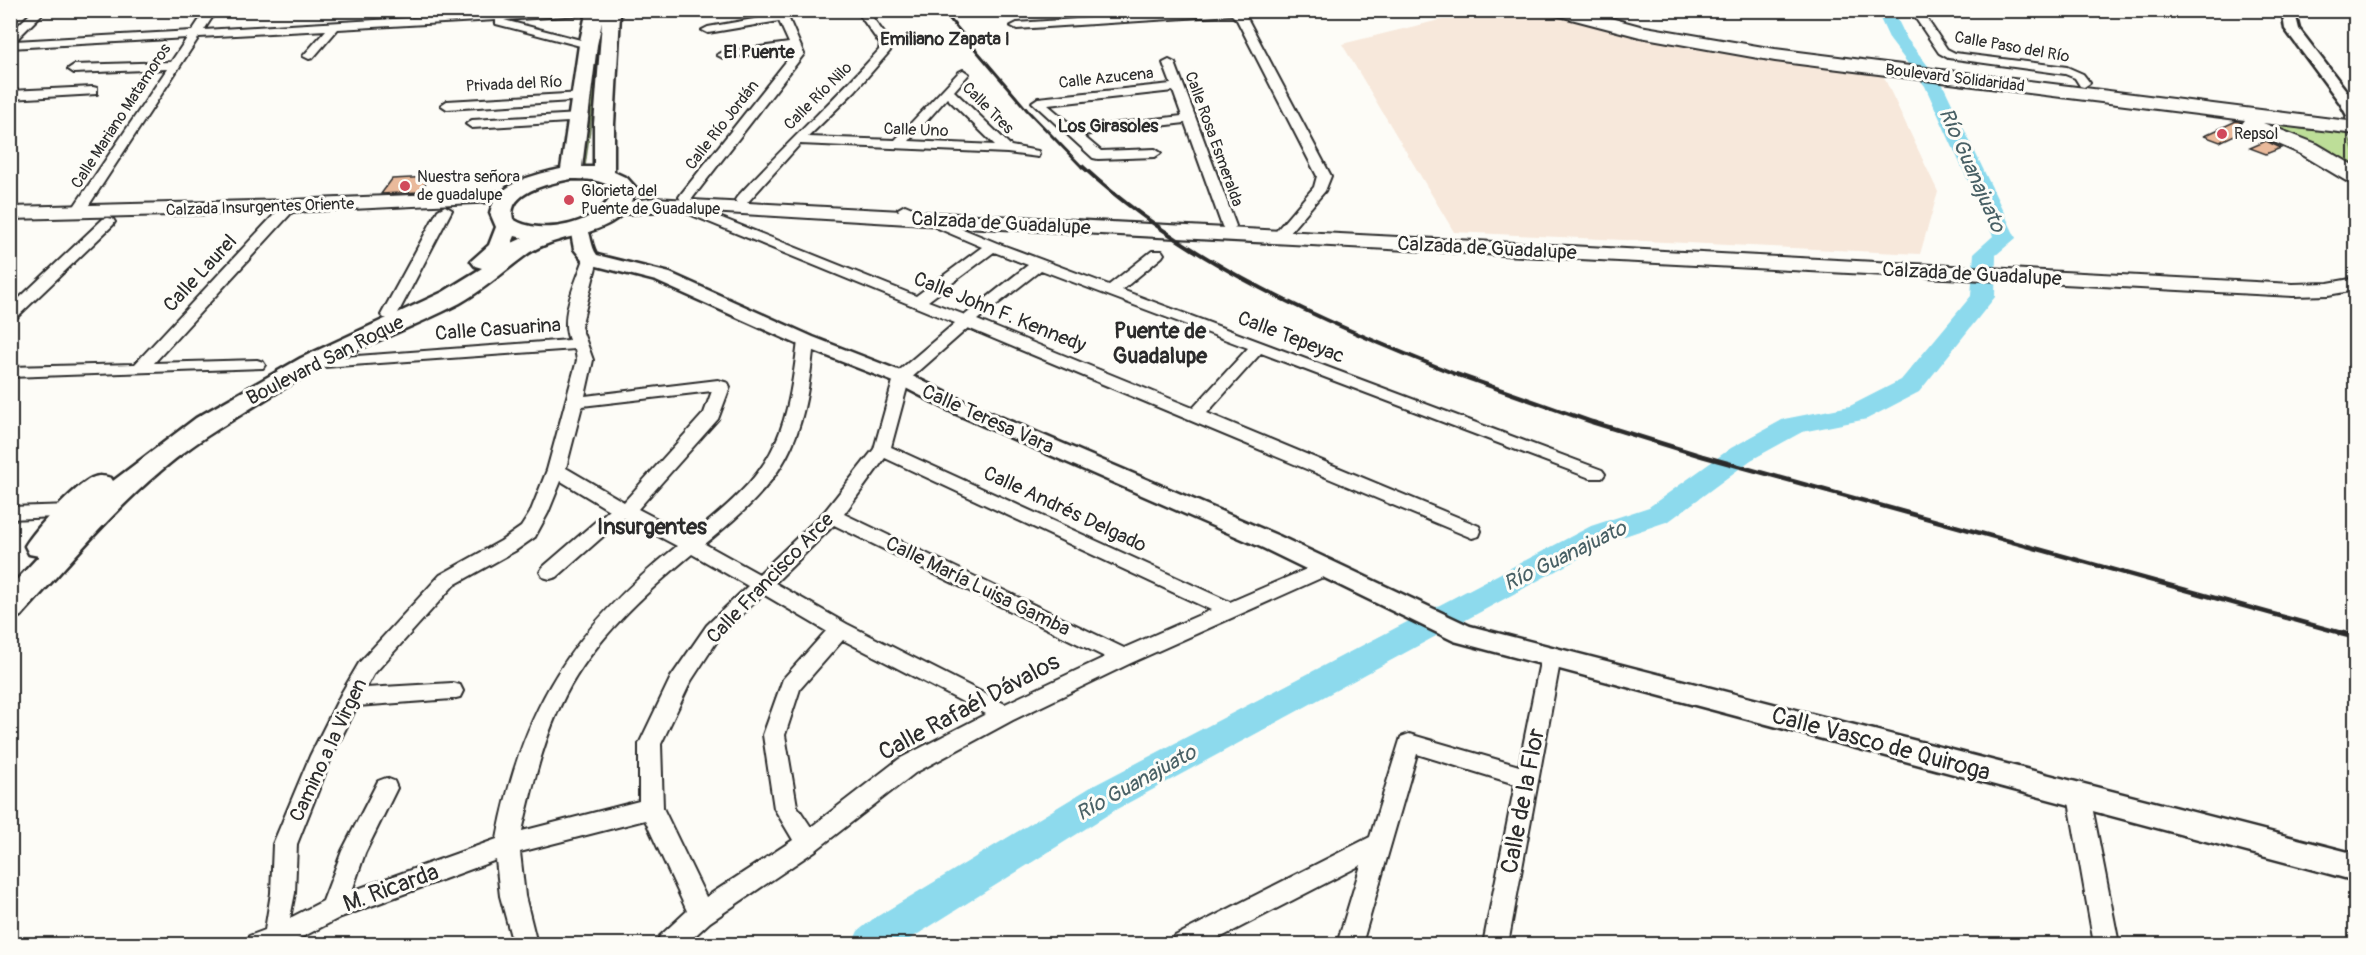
<svg xmlns="http://www.w3.org/2000/svg" width="2366" height="955" viewBox="0 0 2366 955" font-family="Pangolin,sans-serif">
  <rect width="100%" height="100%" fill="#fdfcf7"/>
  <filter id="ink" filterUnits="userSpaceOnUse"><feTurbulence type="fractalNoise" baseFrequency=".0167" numOctaves="2"/><feDisplacementMap in="SourceGraphic" scale="12" xChannelSelector="R" yChannelSelector="G"/><feConvolveMatrix kernelMatrix="1 2 1 2 8 2 1 2 1" color-interpolation-filters="sRGB"/></filter>
  <g filter="url(#ink)">
    <path fill="#f7e8db" d="M1540,10L1669,41L1881,71L1938,192L1920,254L1454,232L1342,44L1476,11Z"/>
    <g fill="#bdde98" stroke="#748462" stroke-width="1.5">
      <path d="M600,55L585,166L579,167L596,56Z"/>
      <path d="M2243,119L2309,130L2347,131L2354,152L2355,172Z"/>
    </g>
    <g fill="none" stroke-linecap="round" stroke-linejoin="round">
      <path fill="#8ddaed" fill-rule="evenodd" d="M1876,10H1893L1907,39L1943,85L2016,238L1996,255L1995,297L1919,392L1867,419L1802,432L1751,460L1669,521L1613,540L1117,809L902,944H852L858,931L873,919L1091,787L1591,526L1649,507L1731,448L1784,419L1850,406L1901,380L1971,296L1974,253L1993,236L1925,86L1890,40Z"/>
    </g>
    <g fill="#eaba9b" stroke="#2b2b2b" stroke-width="1.5">
      <path d="M2236,121L2241,122L2239,125L2243,131L2220,142L2204,136Z"/>
      <path d="M2266,141L2281,148L2266,154L2250,148Z"/>
      <path d="M430,177L419,192L381,194L392,179Z"/>
    </g>
    <g fill="none" stroke-linecap="round" stroke-linejoin="round">
      <defs>
        <g id="minor">
          <path d="M34,10H46L15,41L192,31L206,10H217L204,30L549,10L601,11L596,14L504,20L592,43L594,45L588,48L496,24V20L338,29L313,58L309,59L303,56L326,30L199,37L85,211L78,215L71,211L167,69L74,73L68,69L74,65L171,62L187,38L10,48V33Z"/>
          <path d="M774,10H785L804,54L691,200H681L679,197L681,194L792,54L791,49L723,58L717,55L723,52L789,43L779,21L708,33L702,30L708,27L776,15Z"/>
          <path d="M856,10H867L892,44L890,51L855,91L808,137L895,140L959,72L963,70L969,74L954,91L1011,146L1038,151L1039,154L1038,157L1007,153L800,144L747,203H737L735,200L737,197C783,147 833,101 879,50L880,44ZM947,98L995,145L909,141Z"/>
          <path d="M1208,10H1240L1246,16L1331,176L1325,191L1283,240L1278,241L1271,237L1314,187L1317,176L1237,20L1232,15L1017,29L1011,26L1017,23Z"/>
          <path d="M1910,10H1921L1947,49L1955,53L2067,67L2083,74L2090,83L2084,87L2080,86L2075,78L2065,74L1948,58L1939,53Z"/>
          <path d="M1169,60L1175,63L1236,226L1234,229H1224L1222,226L1185,123L1082,135L1101,151L1155,149L1161,153L1155,157L1098,159L1093,158L1032,102L1038,98L1171,84L1163,63ZM1173,91L1182,116L1075,128L1048,105Z"/>
          <path d="M93,87L97,88V94L10,99V91Z"/>
          <path d="M583,93L587,94V100L447,109L441,105L447,101Z"/>
          <path d="M580,114L586,118L584,121L472,128L466,124L472,120Z"/>
          <path d="M677,200L916,296L982,247L900,212L898,209L905,205L997,243L1109,285L1152,251H1162L1164,254L1162,257L1122,290L1602,470L1605,474L1602,478H1590L1261,353L1207,413L1479,526L1481,531L1479,536L1472,538L968,328L909,380L891,447L1230,602L1325,561L1332,563L1335,568L1332,573L1131,663L1013,720L915,773L816,850L710,922L686,944H656L660,936L687,911L645,820L520,852L525,896L537,944H513L500,896L496,860L341,917L289,944H246L249,936L265,930L271,893L273,844L310,756L342,692L359,663L440,575L501,541L521,527L530,513L547,470L577,360L575,349L310,368L302,363L304,360L569,340C559,316 576,282 584,259L591,255L596,256L598,259L581,327L593,360L585,396L718,380L728,383L730,387L718,419L638,509L690,536C772,472 786,444 798,341L800,338H812L814,341C804,445 787,478 705,544L759,574L825,511L874,449L895,374L955,323L672,207L670,204L672,201ZM994,252L1028,265L965,315L928,301ZM1041,270L1248,348L1193,408L977,320ZM712,391L704,413L624,502L566,468L582,406ZM885,458L1211,610L1124,648L844,514ZM561,481L609,510L543,567L540,572L543,577L550,579L557,577L624,518L677,546C573,629 522,706 497,839L352,891L365,853L397,788L394,781L386,778L378,781L342,851L323,901L290,918L295,893L297,844L332,756L357,706L452,699L460,697L463,691L460,685L452,683L366,688L373,675L454,585L515,551L535,537L548,513ZM834,525L1105,657L1005,704L847,624L775,583ZM692,554L748,586L707,625L671,677L639,744V801L522,831C533,785 543,739 565,696C594,640 644,594 692,554ZM763,594L826,631L783,679L763,735L774,808L793,840L706,897L663,808L661,744L691,681L721,635ZM843,640L986,714L899,759L811,827L797,806L785,735L800,689Z"/>
          <path d="M290,202L297,206L295,209L154,363L257,360L263,362L265,365L263,368L10,377V367L135,364L285,203Z"/>
          <path d="M445,206L452,210L397,315L394,318H384L381,315L438,210Z"/>
          <path d="M108,218L113,219L115,222L113,225L15,319L10,321V307L103,219Z"/>
          <path d="M71,505L78,506L80,511L78,516L10,519V507Z"/>
          <path d="M1551,649L1558,651L1561,657L1508,944H1483L1515,784L1417,754L1362,944H1337L1361,865L1208,944H1172L1175,936L1370,837L1401,737L1409,734L1519,766L1541,657L1544,651Z"/>
          <path d="M2079,786L2087,789L2090,796L2119,944H2094L2068,796L2071,789Z"/>
        </g>
        <g id="tertiary">
          <path d="M2290,12L2295,13L2299,29L2355,102L2356,123L2350,121L2340,103L2285,29L2283,16Z"/>
          <path d="M579,223L585,224C592,234 590,246 597,255L670,273L813,337L908,374L968,403L1279,536L1470,626L2356,854V881L1454,641L1263,548L954,413L894,382L799,345L656,281L585,263L574,249L570,228L573,224Z"/>
        </g>
        <g id="secondary">
          <path d="M2356,113V126L2350,125L2346,118L2349,114Z"/>
          <path d="M509,191L516,193L519,197L516,201L290,212L10,219V207L290,200Z"/>
          <path d="M654,198L2293,284L2328,283L2356,278V290L2328,295L2293,296L925,225L677,210C658,210 627,217 611,213L608,209L611,205Z"/>
        </g>
        <path id="primary" d="M587,10H604V13L614,10L620,15L614,124V172L627,178L636,188C622,242 563,228 526,255C504,271 484,290 460,303C414,327 365,344 320,368C285,386 251,408 218,429C140,477 82,549 21,616L10,620V587L39,556L29,554L25,546C35,529 75,486 92,478C99,475 104,476 111,478L113,481L196,418L301,358L443,292L482,268L475,266L471,261L489,245L496,227L490,213C497,182 534,175 561,169L579,45ZM602,22L594,124V167H582L597,45ZM571,179C587,179 601,179 614,189C605,223 541,238 513,219C506,191 552,183 571,179ZM515,236L523,238L512,243Z"/>
        <path id="trunk" d="M1549,10H1581L1640,26L1775,49L2356,122V134L2263,123L2317,144L2356,167V184L2348,182L2301,154L2244,129L2241,125L2245,120L1775,61L1640,37L1552,14Z"/>
      </defs>
      <use href="#minor" stroke="#2b2b2b" stroke-width="4"/>
      <use href="#tertiary" stroke="#2b2b2b" stroke-width="5"/>
      <use href="#secondary" stroke="#2b2b2b" stroke-width="4"/>
      <use href="#primary" stroke="#2b2b2b" stroke-width="5"/>
      <use href="#trunk" stroke="#2b2b2b" stroke-width="4"/>
      <use href="#minor" fill="#fdfcf7" fill-rule="evenodd"/>
      <use href="#tertiary" fill="#fdfcf7" fill-rule="evenodd"/>
      <use href="#secondary" fill="#fdfcf7" fill-rule="evenodd"/>
      <use href="#primary" fill="#fdfcf7" fill-rule="evenodd"/>
      <use href="#trunk" fill="#fdfcf7" fill-rule="evenodd"/>
      <path stroke="#2b2b2b" stroke-width="3" d="M942,10L1027,110L1083,168"/>
      <path stroke="#2b2b2b" stroke-width="4" d="M1082,166C1188,264 1327,324 1460,376"/>
      <path stroke="#2b2b2b" stroke-width="4.5" d="M1456,374L1592,422L1702,456L2345,634"/>
      <path stroke="#2b2b2b" stroke-width="6" d="M2340,633L2356,637"/>
    </g>
  </g>
  <g fill="#d1495b" stroke="#fdfcf7" stroke-width="2">
    <circle cx="2222" cy="134" r="6"/>
    <circle cx="405" cy="186" r="6"/>
    <circle cx="569" cy="200" r="6"/>
  </g>
  <g text-anchor="middle" dominant-baseline="central" stroke-width="6" stroke-linejoin="round" paint-order="stroke">
    <g font-size="16" fill="#2b2b2b" stroke="#fdfcf7">
      <text transform="translate(2012 47) rotate(10)">Calle Paso del Río</text>
      <text transform="translate(1106 78) rotate(-6)">Calle Azucena</text>
      <text transform="translate(1955 78) rotate(7)">Boulevard Solidaridad</text>
      <text transform="translate(514 84) rotate(-3)">Privada del Río</text>
      <text transform="translate(818 96) rotate(-45)">Calle Río Nilo</text>
      <text transform="translate(988 108) rotate(45)">Calle Tres</text>
      <text transform="translate(121 116) rotate(-57)">Calle Mariano Matamoros</text>
      <text transform="translate(722 125) rotate(-52)">Calle Río Jordán</text>
      <text transform="translate(916 130) rotate(2)">Calle Uno</text>
      <text transform="translate(1214 139) rotate(70)">Calle Rosa Esmeralda</text>
      <text transform="translate(260 207) rotate(-2)">Calzada Insurgentes Oriente</text>
    </g>
    <g font-size="16" fill="#2b2b2b" stroke="#fdfcf7" text-anchor="start">
      <text x="2234" y="134">Repsol</text>
      <text x="417" y="177">Nuestra señora<tspan x="417" dy="18">de guadalupe</tspan></text>
      <text x="581" y="191">Glorieta del<tspan x="581" dy="18">Puente de Guadalupe</tspan></text>
    </g>
    <g font-size="18" font-weight="bold" fill="#2b2b2b" stroke="#fdfcf7">
      <text x="945" y="39">Emiliano Zapata I</text>
      <text x="759" y="52">El Puente</text>
      <text x="1108" y="126">Los Girasoles</text>
    </g>
    <g font-size="20" fill="#2b2b2b" stroke="#fdfcf7">
      <text transform="translate(1001 223) rotate(3)">Calzada de Guadalupe</text>
      <text transform="translate(1487 248) rotate(3)">Calzada de Guadalupe</text>
      <text transform="translate(200 273) rotate(-47)">Calle Laurel</text>
      <text transform="translate(1972 274) rotate(3)">Calzada de Guadalupe</text>
      <text transform="translate(1000 312) rotate(22)">Calle John F. Kennedy</text>
      <text transform="translate(498 329) rotate(-4)">Calle Casuarina</text>
      <text transform="translate(1291 337) rotate(21)">Calle Tepeyac</text>
      <text transform="translate(325 360) rotate(-27)">Boulevard San Roque</text>
      <text transform="translate(988 419) rotate(24)">Calle Teresa Vara</text>
      <text transform="translate(1065 509) rotate(25)">Calle Andrés Delgado</text>
      <text transform="translate(770 578) rotate(-46)">Calle Francisco Arce</text>
      <text transform="translate(978 586) rotate(26)">Calle María Luisa Gamba</text>
      <text transform="translate(328 750) rotate(-65)">Camino a la Virgen</text>
    </g>
    <g font-size="21" font-style="italic" fill="#486065" stroke="#fdfcf7">
      <text transform="translate(1972 170) rotate(66)">Río Guanajuato</text>
      <text transform="translate(1565 556) rotate(-26)">Río Guanajuato</text>
      <text transform="translate(1136 783) rotate(-29)">Río Guanajuato</text>
    </g>
    <g font-size="22" font-weight="bold" fill="#2b2b2b" stroke="#fdfcf7">
      <text x="1160" y="331">Puente de<tspan x="1160" dy="25">Guadalupe</tspan></text>
      <text x="652" y="527">Insurgentes</text>
    </g>
    <g font-size="24" fill="#2b2b2b" stroke="#fdfcf7">
      <text transform="translate(969 707) rotate(-28)">Calle Rafaél Dávalos</text>
      <text transform="translate(1881 744) rotate(15)">Calle Vasco de Quiroga</text>
      <text transform="translate(1523 801) rotate(-79)">Calle de la Flor</text>
      <text transform="translate(391 888) rotate(-20)">M. Ricarda</text>
    </g>
  </g>
  <rect width="2366" height="955" fill="none" stroke="#fdfcf7" stroke-width="36"/>
  <rect x="18" y="18" width="2330" height="919" fill="none" stroke="#2b2b2b" stroke-width="2" filter="url(#ink)"/>
</svg>
